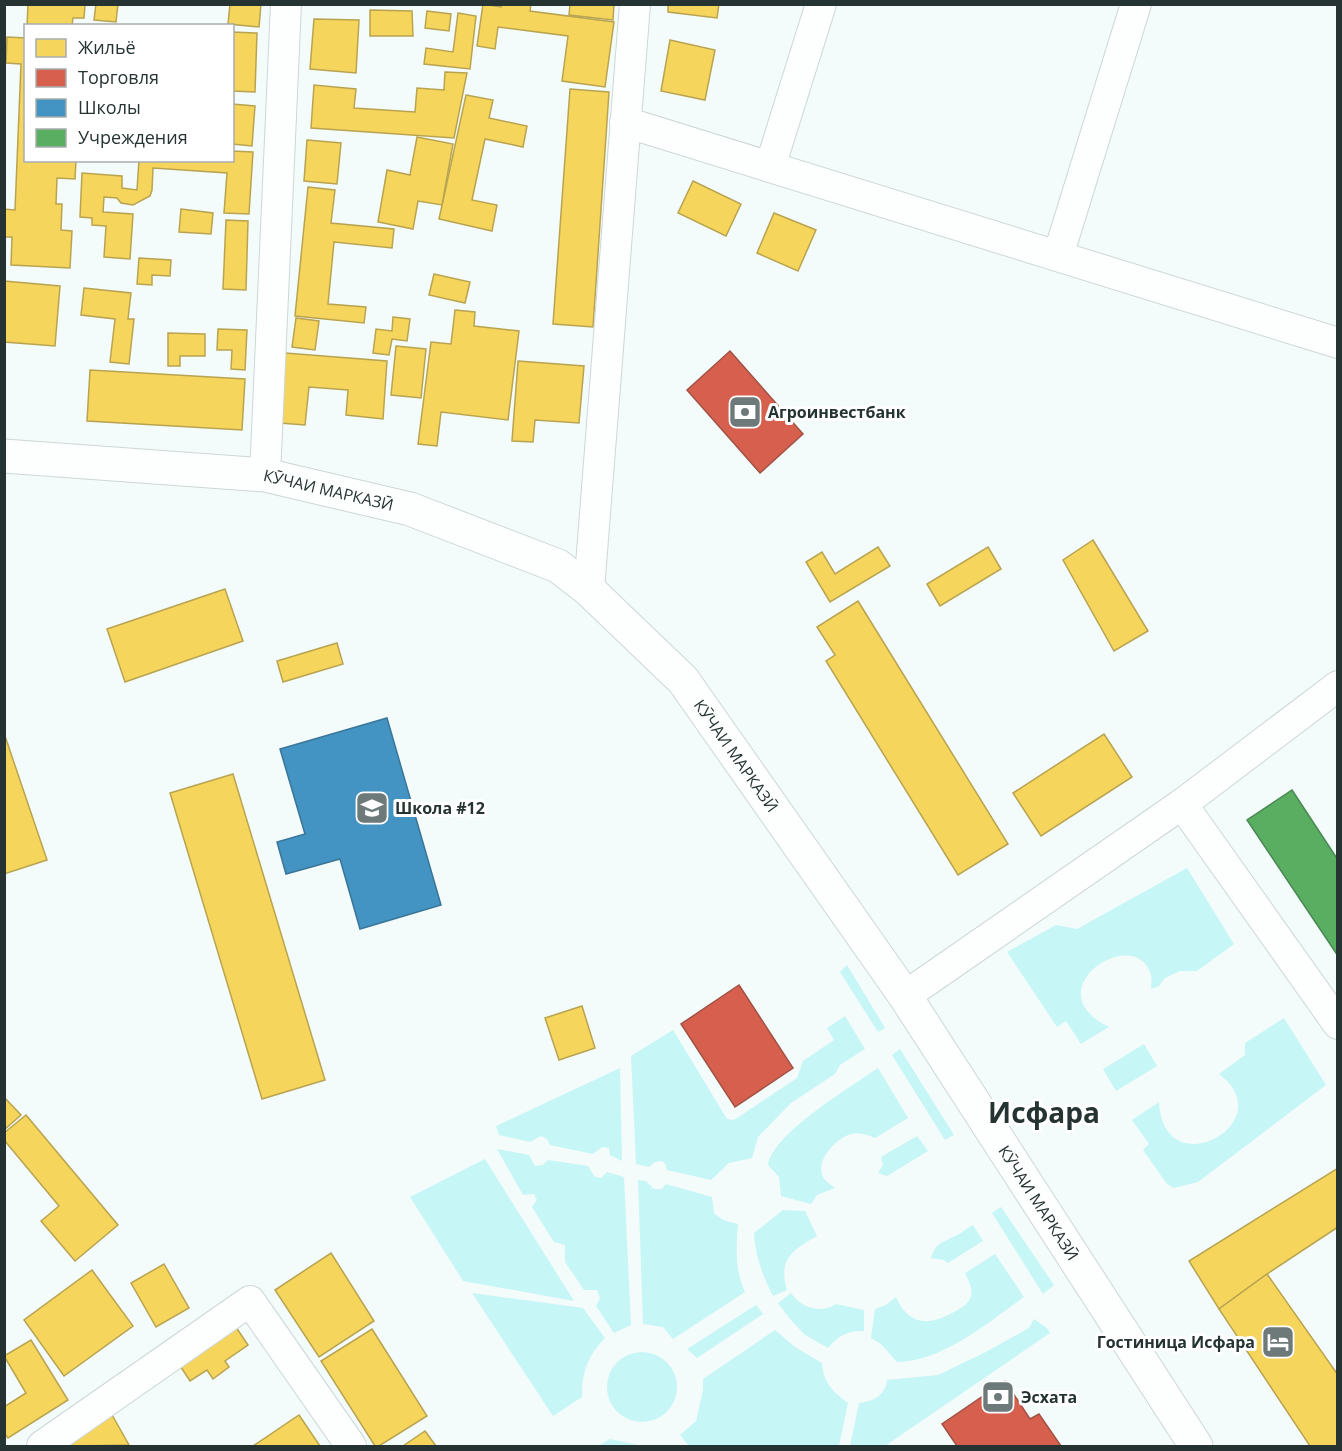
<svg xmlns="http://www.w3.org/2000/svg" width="1342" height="1451" viewBox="0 0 1342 1451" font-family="'Open Sans',sans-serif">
  <rect width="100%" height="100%" fill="#f4fbfb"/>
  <g fill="#c7f6f6">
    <path d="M1187,868L1234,944L1197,971H1180L1165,978L1159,986L1151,989C1151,985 1152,979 1151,975C1136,922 1032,990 1109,1027L1081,1044L1066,1021L1057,1027L1007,952L1056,925L1077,929Z"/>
    <path d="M847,965L885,1028L878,1032L840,972Z"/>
    <path d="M845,1016L865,1049L840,1065L835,1074L791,1103L758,1137L752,1158L729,1163L711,1180L667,1170L666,1165L662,1161L655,1162L649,1167L636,1164L631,1056L673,1030L727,1119L734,1120L797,1078L803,1061L834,1040L827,1028Z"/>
    <path d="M1284,1018L1326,1085L1198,1182L1174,1188L1167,1184L1143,1150L1149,1144L1132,1120L1159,1102C1163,1188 1284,1123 1219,1074L1245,1055V1043Z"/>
    <path d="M1144,1044L1157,1066L1116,1091L1103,1069Z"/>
    <path d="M900,1049L954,1135L945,1140L892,1055Z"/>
    <path d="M620,1068L622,1161L610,1155L609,1148L602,1147L593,1154L550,1145L547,1139L541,1136L530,1142L499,1135L496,1126Z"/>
    <path d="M878,1068L908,1118L875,1138C868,1135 859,1132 851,1134C837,1138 817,1158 822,1174C823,1180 830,1184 835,1188L817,1195L811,1204L781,1196L779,1177L768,1165C773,1133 851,1087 878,1068Z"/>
    <path d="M917,1136L928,1151L887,1176L878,1173L883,1165L881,1157Z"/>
    <path d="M497,1149L529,1155L535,1166L543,1165L548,1160L588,1166L595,1177L601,1178L607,1172L624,1177L631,1325L614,1333L596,1306L600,1298L597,1290H584L565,1262V1245L554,1242L532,1207L537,1200L534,1194L523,1195Z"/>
    <path d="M485,1159L574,1301L463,1281L410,1197Z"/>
    <path d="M638,1180L646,1181L654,1189H662L666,1184L712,1197L714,1213L723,1220L738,1224C736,1247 735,1272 745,1292L673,1339L663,1327L643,1324Z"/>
    <path d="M1001,1207L1054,1285L1043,1294L992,1213Z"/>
    <path d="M783,1210L805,1211L817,1236C792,1250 778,1260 787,1290L773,1296C763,1277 755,1255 754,1233Z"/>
    <path d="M973,1225L983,1241L948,1263L944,1260L931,1258C936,1244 939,1244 951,1238C959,1235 966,1229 973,1225Z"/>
    <path d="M995,1254L1024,1297C987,1323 944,1361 897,1362L881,1344L871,1338L875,1309L886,1305L896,1297C909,1326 929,1326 954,1312C961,1308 969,1304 971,1296C973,1288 968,1280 965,1273Z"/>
    <path d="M472,1293L583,1308L605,1338C588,1355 581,1374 582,1397L553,1416Z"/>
    <path d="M791,1293C801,1308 821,1314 836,1304L864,1310V1331C849,1330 837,1336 828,1348L805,1335L790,1319L778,1303Z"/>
    <path d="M756,1305L763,1314L697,1358L687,1349Z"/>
    <path d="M1034,1319L1047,1328L1050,1333L885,1446H850L859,1403C874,1401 885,1396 887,1380L938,1375L984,1353L1029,1328Z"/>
    <path d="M775,1330L795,1347L822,1363C823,1382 833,1392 848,1403L839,1446H689L680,1435L696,1421L703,1390V1379Z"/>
    <circle cx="642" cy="1387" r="35"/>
    <path d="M610,1439L643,1446H598Z"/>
  </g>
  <g fill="#f6d55c" stroke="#b8a450" stroke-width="1.5">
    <path d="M28,4H85L84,18H73L72,26H27Z"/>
    <path d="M96,4H118L116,22L94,20Z"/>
    <path d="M230,4H261L259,27L228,24Z"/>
    <path d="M483,4L501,7L502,4H531L530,11L614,22L605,87L562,81L568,36L498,27L495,49L477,46Z"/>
    <path d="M570,4H614L613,20L569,15Z"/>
    <path d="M668,4H719L717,18L668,12Z"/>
    <path d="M370,10L412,11L413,36H370Z"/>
    <path d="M427,11L451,14L449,31L425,28Z"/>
    <path d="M458,13L476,16L470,69L424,64L426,48L453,52Z"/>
    <path d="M314,19L359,20L356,73L310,69Z"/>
    <path d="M232,32L257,33L255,92L232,91Z"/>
    <path d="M7,37L26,38V160H76L75,179L57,178L56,204H62L61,230L72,231L70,268L11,265L12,237H4V209L15,210L21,64L6,63Z"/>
    <path d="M670,40L715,50L705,100L661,91Z"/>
    <path d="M445,72L467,73L454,138L311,128L314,85L356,89L354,108L415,112L417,88L444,90Z"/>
    <path d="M570,89L609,92L593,327L553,324Z"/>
    <path d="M466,95L493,100L489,118L527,126L523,147L485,139L472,200L497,205L492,231L439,219Z"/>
    <path d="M232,104L255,106L252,146L232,144Z"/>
    <path d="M417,137L453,144L442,205L418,201L413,229L378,222L387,170L410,175Z"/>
    <path d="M307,140L341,143L337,184L304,181Z"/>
    <path d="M232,151L253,152L249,214L224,213L227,173L153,168L152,190L150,196L133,205L121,203L117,198L104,197L103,212L133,214L130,259L104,257L106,226L92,225V218L80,217L82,173L122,176V188L137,190L139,160H232Z"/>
    <path d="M693,181L741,204L726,236L678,213Z"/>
    <path d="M308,187L335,190L331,223L394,229L392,248L334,242L328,304L366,307L364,323L295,316Z"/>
    <path d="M181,209L213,213L211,234L179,232Z"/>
    <path d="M774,213L816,230L798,271L757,253Z"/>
    <path d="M226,220L248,221L246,290L223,289Z"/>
    <path d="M139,258L171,260L170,276L152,275V285L137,284Z"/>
    <path d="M434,274L470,282L465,303L429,295Z"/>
    <path d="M4,281L60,286L55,346L4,342Z"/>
    <path d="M84,288L131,293L128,319H134L129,364L110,362L115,319L81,315Z"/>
    <path d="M455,310L475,312L474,326L519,331L508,420L441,412L437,446L418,444L431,342L451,344Z"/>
    <path d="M393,317L410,319L407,341L392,339L389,355L373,353L376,329L392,331Z"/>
    <path d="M296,318L319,321L315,350L292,347Z"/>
    <path d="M218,329L247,330L245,370L231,369L232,350H217Z"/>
    <path d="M168,333L205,334V356H180V366H168Z"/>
    <path d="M396,346L426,349L421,398L391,395Z"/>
    <path d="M285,353L387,361L383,419L346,415L348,390L309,387L305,425L280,423Z"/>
    <path d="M518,361L584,366L579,423L535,420L533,442L512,441Z"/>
    <path d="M90,370L245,379L242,430L87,421Z"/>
    <path d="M1093,540L1148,631L1114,651L1063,560Z"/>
    <path d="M878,547L890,566L830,602L806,562L822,552L835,574Z"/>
    <path d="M988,547L1001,569L940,606L927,584Z"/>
    <path d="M225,589L243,641L125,682L107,629Z"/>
    <path d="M858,601L1008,844L958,875L826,661L835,655L817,627Z"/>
    <path d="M337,643L343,664L283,682L277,661Z"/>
    <path d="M4,733L47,860L4,874Z"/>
    <path d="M1104,734L1132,777L1041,836L1013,793Z"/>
    <path d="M233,774L325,1080L262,1099L170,793Z"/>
    <path d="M582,1006L595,1048L559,1060L545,1018Z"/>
    <path d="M4,1097L21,1115L4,1130Z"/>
    <path d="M26,1115L118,1225L75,1261L41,1221L59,1206L4,1140V1133Z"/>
    <path d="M1338,1168V1227L1267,1274L1219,1309L1189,1261Z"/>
    <path d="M331,1253L374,1321L319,1357L275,1290Z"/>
    <path d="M164,1264L189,1308L156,1327L131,1283Z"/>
    <path d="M92,1270L133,1326L64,1376L24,1320Z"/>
    <path d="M1267,1274L1338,1375V1446H1310L1219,1309Z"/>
    <path d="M224,1309L248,1345L225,1361L229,1367L213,1379L207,1370L190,1381L167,1346Z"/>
    <path d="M372,1329L427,1416L379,1446H375L321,1361Z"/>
    <path d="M31,1340L68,1400L8,1438L4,1433V1407L26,1393L4,1356Z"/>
    <path d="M111,1413L129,1445L69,1446L65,1440Z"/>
    <path d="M299,1415L320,1446H253Z"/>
    <path d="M425,1431L436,1446H403Z"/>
  </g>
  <g fill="#d6604d" stroke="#a15245" stroke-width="1.5">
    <path d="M730,351L803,434L760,473L687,390Z"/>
    <path d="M739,985L793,1068L735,1107L681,1024Z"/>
    <path d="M1005,1381L1030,1419L1039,1414L1061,1446H957L942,1424Z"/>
  </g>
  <path fill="#4393c3" stroke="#3a7698" stroke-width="1.5" d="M387,718L441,905L360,929L340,859L286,874L277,842L305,834L280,749Z"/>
  <path fill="#5aae61" stroke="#4a8953" stroke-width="1.5" d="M1292,790L1338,860V956L1247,820Z"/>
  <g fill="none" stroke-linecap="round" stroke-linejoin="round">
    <defs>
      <g id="street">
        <path d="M625,122L1338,343"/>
        <path d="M770,167L821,4"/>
        <path d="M1058,256L1136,4"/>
        <path d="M265,475L286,4"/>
        <path d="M589,590L635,4"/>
        <path d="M1182,804L1338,686"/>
        <path d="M905,996L1182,804L1338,1024"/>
        <path d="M42,1446L250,1301L351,1446"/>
      </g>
      <g id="secondary">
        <path id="s1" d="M4,456L265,475L410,509L558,566L589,590L683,680L905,996L1196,1446"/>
      </g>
    </defs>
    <use href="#street" stroke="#cdd7d7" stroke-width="32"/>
    <use href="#secondary" stroke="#cdd7d7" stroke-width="35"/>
    <use href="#street" stroke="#fdfefe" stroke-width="30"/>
    <use href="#secondary" stroke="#fdfefe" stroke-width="33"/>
  </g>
  <defs>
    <symbol id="bank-square" viewBox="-11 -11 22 22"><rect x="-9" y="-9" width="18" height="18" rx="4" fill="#6e7979" stroke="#fff"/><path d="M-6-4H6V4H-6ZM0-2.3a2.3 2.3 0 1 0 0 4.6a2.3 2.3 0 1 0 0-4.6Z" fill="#fff"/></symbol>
    <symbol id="school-square" viewBox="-11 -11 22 22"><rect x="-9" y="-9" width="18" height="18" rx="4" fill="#6e7979" stroke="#fff"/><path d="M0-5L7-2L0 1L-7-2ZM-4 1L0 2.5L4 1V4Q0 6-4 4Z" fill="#fff"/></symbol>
    <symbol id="hotel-square" viewBox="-11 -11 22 22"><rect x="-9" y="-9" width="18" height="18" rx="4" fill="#6e7979" stroke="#fff"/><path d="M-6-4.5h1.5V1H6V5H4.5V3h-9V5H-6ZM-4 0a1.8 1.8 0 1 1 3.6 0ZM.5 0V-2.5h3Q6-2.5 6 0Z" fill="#fff"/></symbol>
  </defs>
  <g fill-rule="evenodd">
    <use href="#bank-square" x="726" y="393" width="38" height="38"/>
    <use href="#school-square" x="353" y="789" width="38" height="38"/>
    <use href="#hotel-square" x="1259" y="1323" width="38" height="38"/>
    <use href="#bank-square" x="979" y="1378" width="38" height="38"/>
  </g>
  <g text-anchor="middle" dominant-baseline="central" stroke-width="6" stroke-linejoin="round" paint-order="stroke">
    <g font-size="16" font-weight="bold" fill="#263333" stroke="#fff" text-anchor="start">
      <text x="768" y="412">Агроинвестбанк</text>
      <text x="395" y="808">Школа #12</text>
      <text x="1255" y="1342" text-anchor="end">Гостиница Исфара</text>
      <text x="1021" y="1397">Эсхата</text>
    </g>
    <g font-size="16" fill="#263333" stroke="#fff">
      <text stroke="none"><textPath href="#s1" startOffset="327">КӮЧАИ МАРКАЗӢ</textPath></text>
      <text stroke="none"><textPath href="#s1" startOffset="831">КӮЧАИ МАРКАЗӢ</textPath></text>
      <text stroke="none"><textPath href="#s1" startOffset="1371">КӮЧАИ МАРКАЗӢ</textPath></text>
    </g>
    <g font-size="28" font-weight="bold" fill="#263333" stroke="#fff">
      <text x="1044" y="1112">Исфара</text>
    </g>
  </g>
  <rect width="1342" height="1451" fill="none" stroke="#263333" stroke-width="12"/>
  <rect x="24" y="24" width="210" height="138" fill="#ffffff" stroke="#a8adad" stroke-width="1.5"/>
  <rect x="36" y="39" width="30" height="18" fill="#f6d55c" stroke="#a8adad" stroke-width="1.5"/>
  <text x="78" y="54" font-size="18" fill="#263333">Жильё</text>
  <rect x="36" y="69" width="30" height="18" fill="#d6604d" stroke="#a8adad" stroke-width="1.5"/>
  <text x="78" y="84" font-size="18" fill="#263333">Торговля</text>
  <rect x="36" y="99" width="30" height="18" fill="#4393c3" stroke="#a8adad" stroke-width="1.5"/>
  <text x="78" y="114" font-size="18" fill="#263333">Школы</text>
  <rect x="36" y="129" width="30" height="18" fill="#5aae61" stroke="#a8adad" stroke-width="1.5"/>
  <text x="78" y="144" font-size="18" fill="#263333">Учреждения</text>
</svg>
